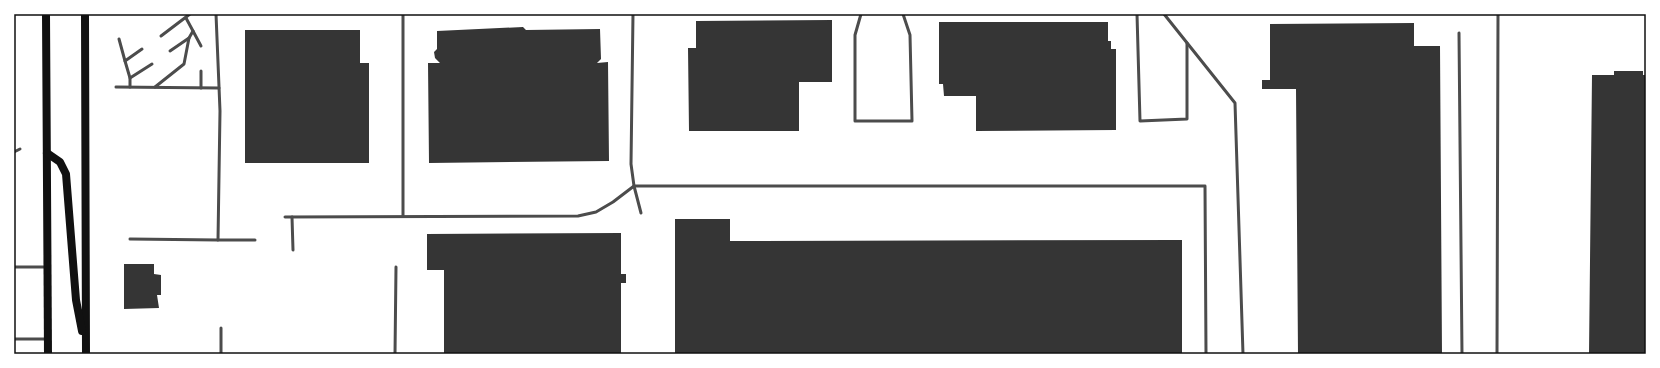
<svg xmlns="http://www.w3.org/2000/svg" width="1660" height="368" viewBox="0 0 1660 368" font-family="'Nunito Sans',sans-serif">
  <rect width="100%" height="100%" fill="#fff"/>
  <g fill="#353535">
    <path d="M832,20V82H799V131H689L688,48H696V21Z"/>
    <path d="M939,22H1108V41H1111V49H1116V130L976,131V96H944L943,84H939Z"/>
    <path d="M1414,23V46H1440L1442,354H1298L1296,89H1262V80H1270V24Z"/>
    <path d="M523,27L526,30L600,29L601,59L597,63L608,62L609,161L429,163L428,63H440L435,58L434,52L437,49V31Z"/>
    <path d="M245,30H360V63H369V163H245Z"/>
    <path d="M1614,71H1643V75H1646V354H1589L1592,75H1614Z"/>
    <path d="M675,219H730V241L1182,240V354H675Z"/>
    <path d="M621,233V274H626V283H621V354H444V270H427V234Z"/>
    <path d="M124,264H154V274L161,275V295H157L159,308L124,309Z"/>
  </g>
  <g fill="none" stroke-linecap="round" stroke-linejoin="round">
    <g stroke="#4c4c4c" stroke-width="3">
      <path d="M633,14L631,164L634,186L641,213"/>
      <path d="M861,14L855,35V121H912L910,35L903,14"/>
      <path d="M1137,14L1140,121L1187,119V43"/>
      <path d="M1164,14L1235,103L1243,354"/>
      <path d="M193,31L201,46"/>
      <path d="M1459,33L1462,354"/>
      <path d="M161,36L190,14"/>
      <path d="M119,39L125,61"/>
      <path d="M170,51L189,38"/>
      <path d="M130,78L152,64"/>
      <path d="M116,87L219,88"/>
      <path d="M130,87V78L125,61L142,49"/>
      <path d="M155,87L184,64L189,38L193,31L186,18"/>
      <path d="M201,88V71"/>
      <path d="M14,152L20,149"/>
      <path d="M403,216V14"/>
      <path d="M285,217L578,216L596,212L613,202L634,186H1205L1206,354"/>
      <path d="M292,217L293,250"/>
      <path d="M130,239L218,240L220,111L216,14"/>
      <path d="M218,240H255"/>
      <path d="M14,267H47"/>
      <path d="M221,328V354"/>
      <path d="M14,339H46"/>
      <path d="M395,354L396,267"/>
      <path d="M1497,354L1498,14"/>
    </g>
    <g stroke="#111" stroke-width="8">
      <path d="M46,14L48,354"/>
      <path d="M85,14L86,354"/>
      <path d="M47,153L60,162L66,174L76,300L82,331"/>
    </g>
  </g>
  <rect width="1660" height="368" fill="none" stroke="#ffffff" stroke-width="30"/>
  <rect x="15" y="15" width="1630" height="338" fill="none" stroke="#111" stroke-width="1.5"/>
</svg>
